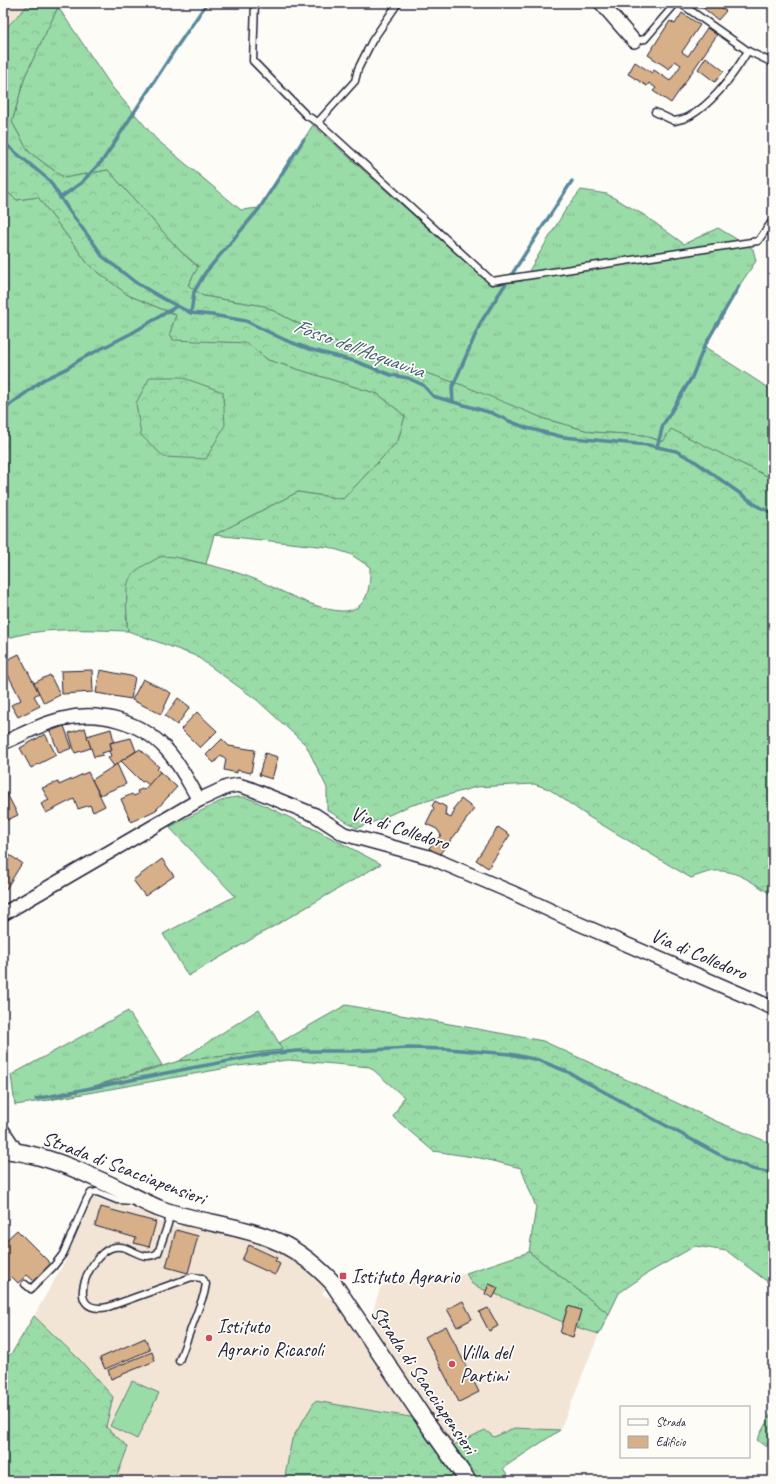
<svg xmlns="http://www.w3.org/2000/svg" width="776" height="1484" viewBox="0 0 776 1484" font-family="Caveat,sans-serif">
  <defs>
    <pattern id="grass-tufts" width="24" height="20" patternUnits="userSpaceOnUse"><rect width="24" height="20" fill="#9adca7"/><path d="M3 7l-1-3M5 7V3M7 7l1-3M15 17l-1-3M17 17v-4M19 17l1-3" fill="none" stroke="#84bc91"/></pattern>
    <pattern id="forest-crowns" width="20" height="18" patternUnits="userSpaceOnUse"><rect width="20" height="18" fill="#9adca7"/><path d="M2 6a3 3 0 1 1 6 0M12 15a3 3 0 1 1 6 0" fill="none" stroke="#84bc91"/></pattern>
  </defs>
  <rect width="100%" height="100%" fill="#fdfcf7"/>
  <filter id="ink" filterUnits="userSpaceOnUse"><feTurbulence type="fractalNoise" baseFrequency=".025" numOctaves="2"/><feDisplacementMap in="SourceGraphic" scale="8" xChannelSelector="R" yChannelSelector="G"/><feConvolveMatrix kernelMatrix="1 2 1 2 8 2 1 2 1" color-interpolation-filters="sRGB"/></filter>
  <g filter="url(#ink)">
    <g fill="#f2e5d6">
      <path d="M3,3H30L3,31Z"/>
      <path d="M93,1198L146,1212L158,1218L159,1222L178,1227L183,1224L242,1237L259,1242L286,1253L328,1284L322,1294L336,1301L416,1418L292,1439L284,1481H115L128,1447L105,1427L80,1360L34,1316L64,1263Z"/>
      <path d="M466,1273L472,1285L489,1284L563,1322L568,1306L581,1310L576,1327L599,1334L560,1430L514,1428L494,1437L485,1430L452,1446L372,1328V1320L375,1304L380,1288L384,1285L390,1283L448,1279Z"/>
    </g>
    <g fill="url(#grass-tufts)" stroke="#5e7f71">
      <path d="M58,7L112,87L156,139L241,210L259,208L313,125L491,285L523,281L566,209L581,190L607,194L644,215L684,244L718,228L753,249L756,261L739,286L705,347L773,391V479L671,430L664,442L643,435L592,432L545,419L334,342L264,306L203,296L188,286L198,266L180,251L108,170L64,178L28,151L12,122L25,76Z"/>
      <path d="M3,189L17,200L38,197L89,265L128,295L176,315L170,333L173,339L247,343L268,360L378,394L405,416L398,441L343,499L298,492L214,535L206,564L180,558L126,615L128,631C90,630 39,626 3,640Z"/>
      <path d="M236,797H244L253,800L320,832L381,864L188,976L163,934L235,896L169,827L225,799Z"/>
      <path d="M259,1009L283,1050L179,1061Z"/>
      <path d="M128,1011L162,1065L49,1100L15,1105L11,1075Z"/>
      <path d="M529,1252L609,1314L599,1334L576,1327L581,1310L568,1306L563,1322L495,1294L498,1288L490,1284L486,1291L472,1284L466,1273Z"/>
    </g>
    <g fill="url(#forest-crowns)" stroke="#5e7f71">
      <path d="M30,3H60L25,76L12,122L28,151L64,178L108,170L180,251L198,267L188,285L203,296L264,306L334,342L462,385L545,419L592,432L643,435L663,442L671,429L773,479V896C757,885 736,869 715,871C707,872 699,875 691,878L589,817L549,789L534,784L476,787L409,806L376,821L357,828L327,810V788L306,745L257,700L196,656L128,631C127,622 125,588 129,580C133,572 142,566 149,563C153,561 157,558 160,557C168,555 180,558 187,560C211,565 235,571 257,580C279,589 335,621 356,608C370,600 370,581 370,567L350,554L328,547L214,535L298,492L343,499L398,441L405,416L378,394L268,360L247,343L173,340L170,333L176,315L128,295L89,265L38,197L17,200L3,189V31Z"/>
      <path d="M150,377H181L223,392L225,425L206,459L164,457L141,435L136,403Z"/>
      <path d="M346,1005L543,1041L718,1122L773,1144V1286L727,1251L695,1246L648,1273L619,1293L609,1314L529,1252L536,1207L521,1168L480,1158L433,1151L393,1117L404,1097L370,1067L288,1060L238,1066L49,1100L179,1061L282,1050L279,1043Z"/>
      <path d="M34,1316L80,1360L113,1397L106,1427L128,1447L115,1481H3V1360L12,1353Z"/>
      <path d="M315,1401L416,1418L461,1481H284L292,1439Z"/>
      <path d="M773,1410V1441L766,1447L757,1440Z"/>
      <path d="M514,1428L560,1430L503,1468L511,1481H475L452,1446L485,1430L494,1437Z"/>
    </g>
    <path fill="#9adca7" stroke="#5e7f71" d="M132,1381L159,1393L137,1439L110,1426Z"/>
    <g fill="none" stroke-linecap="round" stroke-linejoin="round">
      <g stroke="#59889a" stroke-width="3.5">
        <path d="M3,142L49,180L70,212L95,245L102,256L135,282L162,298L191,313L212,315L246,321L285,340L309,349L357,362L391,375L408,378L423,385L433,396L436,397L492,413L509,421L527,428L563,437L648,445L676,451L693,460L759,507L773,513"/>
        <path d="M60,198L81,183L103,160L176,48L207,3"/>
        <path d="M191,313L194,292L205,273L259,209L304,139"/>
        <path d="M453,402L452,388L481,322L572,181"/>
        <path d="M3,410L43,380L66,369L81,359L132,333L177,306"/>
        <path d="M657,447L663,425L692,377L704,347L739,286"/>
        <path d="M36,1099L191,1068L262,1055L296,1051H354L409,1048L448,1049L510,1054L538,1060L566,1071L718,1154L752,1169L773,1173"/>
      </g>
    </g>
    <g fill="#d7af88" stroke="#22223b">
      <path d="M697,3H716L726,11L718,20Z"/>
      <path d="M682,13L700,25L682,52L688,56L707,28L717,35L671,103L653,91L656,88L649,83L647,86L628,74L635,62L652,73L654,70L670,81L681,65L675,61L669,69L648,55L670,21L675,24Z"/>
      <path d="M706,57L724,71L715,82L698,69Z"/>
      <path d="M19,654L39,693L34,696L40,706L18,717L11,705L21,700L3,665V662Z"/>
      <path d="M92,670L93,692L62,694L61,671Z"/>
      <path d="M100,670L135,677L131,699L96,693Z"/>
      <path d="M50,675L60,695L44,703L34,683Z"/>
      <path d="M143,679L171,693L161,714L132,700Z"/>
      <path d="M178,698L190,707L177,725L165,716Z"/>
      <path d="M197,712L217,731L200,748L181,729Z"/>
      <path d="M64,726L72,748L59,753L50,731Z"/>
      <path d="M85,728L91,748L75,753L69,733Z"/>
      <path d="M111,729L114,741L110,743L112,750L102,753L103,755L94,757L87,736Z"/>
      <path d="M45,734L56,755L31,768L20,748Z"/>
      <path d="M131,738L136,751L114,766L108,758L111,756L109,751L112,750L110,743Z"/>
      <path d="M222,739L229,746L255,750L251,773L237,770V773L224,770L226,759L221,755L214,763L206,755Z"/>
      <path d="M140,749L159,767L157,769L160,772L149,785L144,781L142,782L121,761Z"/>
      <path d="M265,753L278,757L272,779L259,775Z"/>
      <path d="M117,764L126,784L100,795L92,780Z"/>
      <path d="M88,772L105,806L93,812L90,805L78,809L74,799L46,813L41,804L49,800L42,788L58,782L59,785Z"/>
      <path d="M160,772L177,787L156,810L131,822L121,799L132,794L134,796L138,794L137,791L142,789L144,790Z"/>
      <path d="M6,792L18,815L3,822V794Z"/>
      <path d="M461,799L474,809L455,835L438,856L429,848L441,835L437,829L426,824L434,808L432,806L435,801L446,807L445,815L451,818L455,810L453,809Z"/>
      <path d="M498,827L510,835L488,868L476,860Z"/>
      <path d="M3,851L22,863L3,894Z"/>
      <path d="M162,859L174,876L145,896L133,880Z"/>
      <path d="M101,1207L156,1222L149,1247L134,1243L136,1238L95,1226Z"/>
      <path d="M17,1230L52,1265L35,1282L27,1275L18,1283L12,1277L3,1286V1243Z"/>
      <path d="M176,1230L198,1236L188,1273L166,1267Z"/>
      <path d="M249,1245L277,1258L275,1261L280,1264L275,1275L242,1260Z"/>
      <path d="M489,1284L498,1288L493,1298L485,1294Z"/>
      <path d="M463,1301L472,1319L457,1327L447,1309Z"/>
      <path d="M568,1306L581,1310L573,1337L560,1333Z"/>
      <path d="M488,1308L498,1326L489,1331L479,1312Z"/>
      <path d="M446,1326L479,1392L459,1402L425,1337Z"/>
      <path d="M145,1338L150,1350L105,1369L100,1358Z"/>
      <path d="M152,1352L155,1361L111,1379L108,1370Z"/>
    </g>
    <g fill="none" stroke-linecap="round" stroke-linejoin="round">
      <defs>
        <g id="service">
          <path d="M255,3L253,61L307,116L318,122L355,81L358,69L372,41L398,3"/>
          <path d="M680,3L748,51L773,63"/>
          <path d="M634,41L645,39L676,3"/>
          <path d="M655,112L674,121C679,120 685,119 690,116C713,103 734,74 748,51"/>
          <path d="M318,122L492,281L758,241L773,220"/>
          <path d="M170,1214L168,1224L158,1253C140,1264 128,1241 111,1248C89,1256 62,1316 108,1307L192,1277L202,1278L206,1284L204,1294L179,1361"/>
          <path d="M25,1284L31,1289L53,1267L63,1254L87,1199L91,1193L97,1192L117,1200L133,1201"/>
        </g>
        <g id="minor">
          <path d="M601,3L634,41"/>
          <path d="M3,743C22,735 42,723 62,719C99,710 140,721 166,749C180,764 189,783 199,800"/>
          <path d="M3,914L199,800L227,787L238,785L251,789L315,815L344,834L429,857L511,892L575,922L773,1008"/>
          <path d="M3,1131L17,1152"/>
        </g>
        <path id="tertiary" d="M3,1150C35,1153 66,1164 95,1178C117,1187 137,1199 158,1208C194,1222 234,1224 269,1238C294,1247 315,1264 333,1283L422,1416L468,1481"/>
      </defs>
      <use href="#service" stroke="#22223b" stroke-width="9"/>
      <use href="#minor" stroke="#22223b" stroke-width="16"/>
      <use href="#tertiary" stroke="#22223b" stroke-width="19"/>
      <use href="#service" stroke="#fdfcf7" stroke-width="6"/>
      <use href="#minor" stroke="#fdfcf7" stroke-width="13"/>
      <use href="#tertiary" stroke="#fdfcf7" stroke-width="16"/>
    </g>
  </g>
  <g fill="#d1495b" stroke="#fdfcf7" stroke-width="1.5">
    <rect x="339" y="1272" width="8" height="8" rx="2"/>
    <circle cx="209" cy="1338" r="4"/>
    <circle cx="452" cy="1364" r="4"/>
  </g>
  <g text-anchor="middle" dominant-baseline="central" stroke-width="3.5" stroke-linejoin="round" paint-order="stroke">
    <g font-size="20" fill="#22223b" stroke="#fdfcf7">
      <text transform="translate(400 828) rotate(18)">Via di Colledoro</text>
      <text transform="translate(699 954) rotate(23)">Via di Colledoro</text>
      <text transform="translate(124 1168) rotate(21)">Strada di Scacciapensieri</text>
      <text transform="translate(424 1380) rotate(56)">Strada di Scacciapensieri</text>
    </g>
    <g font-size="20" fill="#22223b" stroke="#fdfcf7" text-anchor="start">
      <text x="351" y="1276">Istituto Agrario</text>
      <text x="217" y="1326">Istituto<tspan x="217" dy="23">Agrario Ricasoli</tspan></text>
      <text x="460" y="1352">Villa del<tspan x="460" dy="23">Partini</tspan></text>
    </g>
    <g font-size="21" font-style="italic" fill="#425e73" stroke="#fdfcf7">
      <text transform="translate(359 348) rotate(20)">Fosso dell'Acquaviva</text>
    </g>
  </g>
  <rect width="776" height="1484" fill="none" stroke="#fdfcf7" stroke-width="16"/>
  <rect x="8" y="8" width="760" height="1468" fill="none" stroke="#22223b" stroke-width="1.5" filter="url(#ink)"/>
  <rect x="620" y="1406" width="130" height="52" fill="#fdfcf7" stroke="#a5a5ac"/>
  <rect x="628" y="1419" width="20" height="6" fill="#fdfcf7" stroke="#a5a5ac"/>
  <text x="656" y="1426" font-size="12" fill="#22223b">Strada</text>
  <rect x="628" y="1436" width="20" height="12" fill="#d7af88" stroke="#a5a5ac"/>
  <text x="656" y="1446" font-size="12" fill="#22223b">Edificio</text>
</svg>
